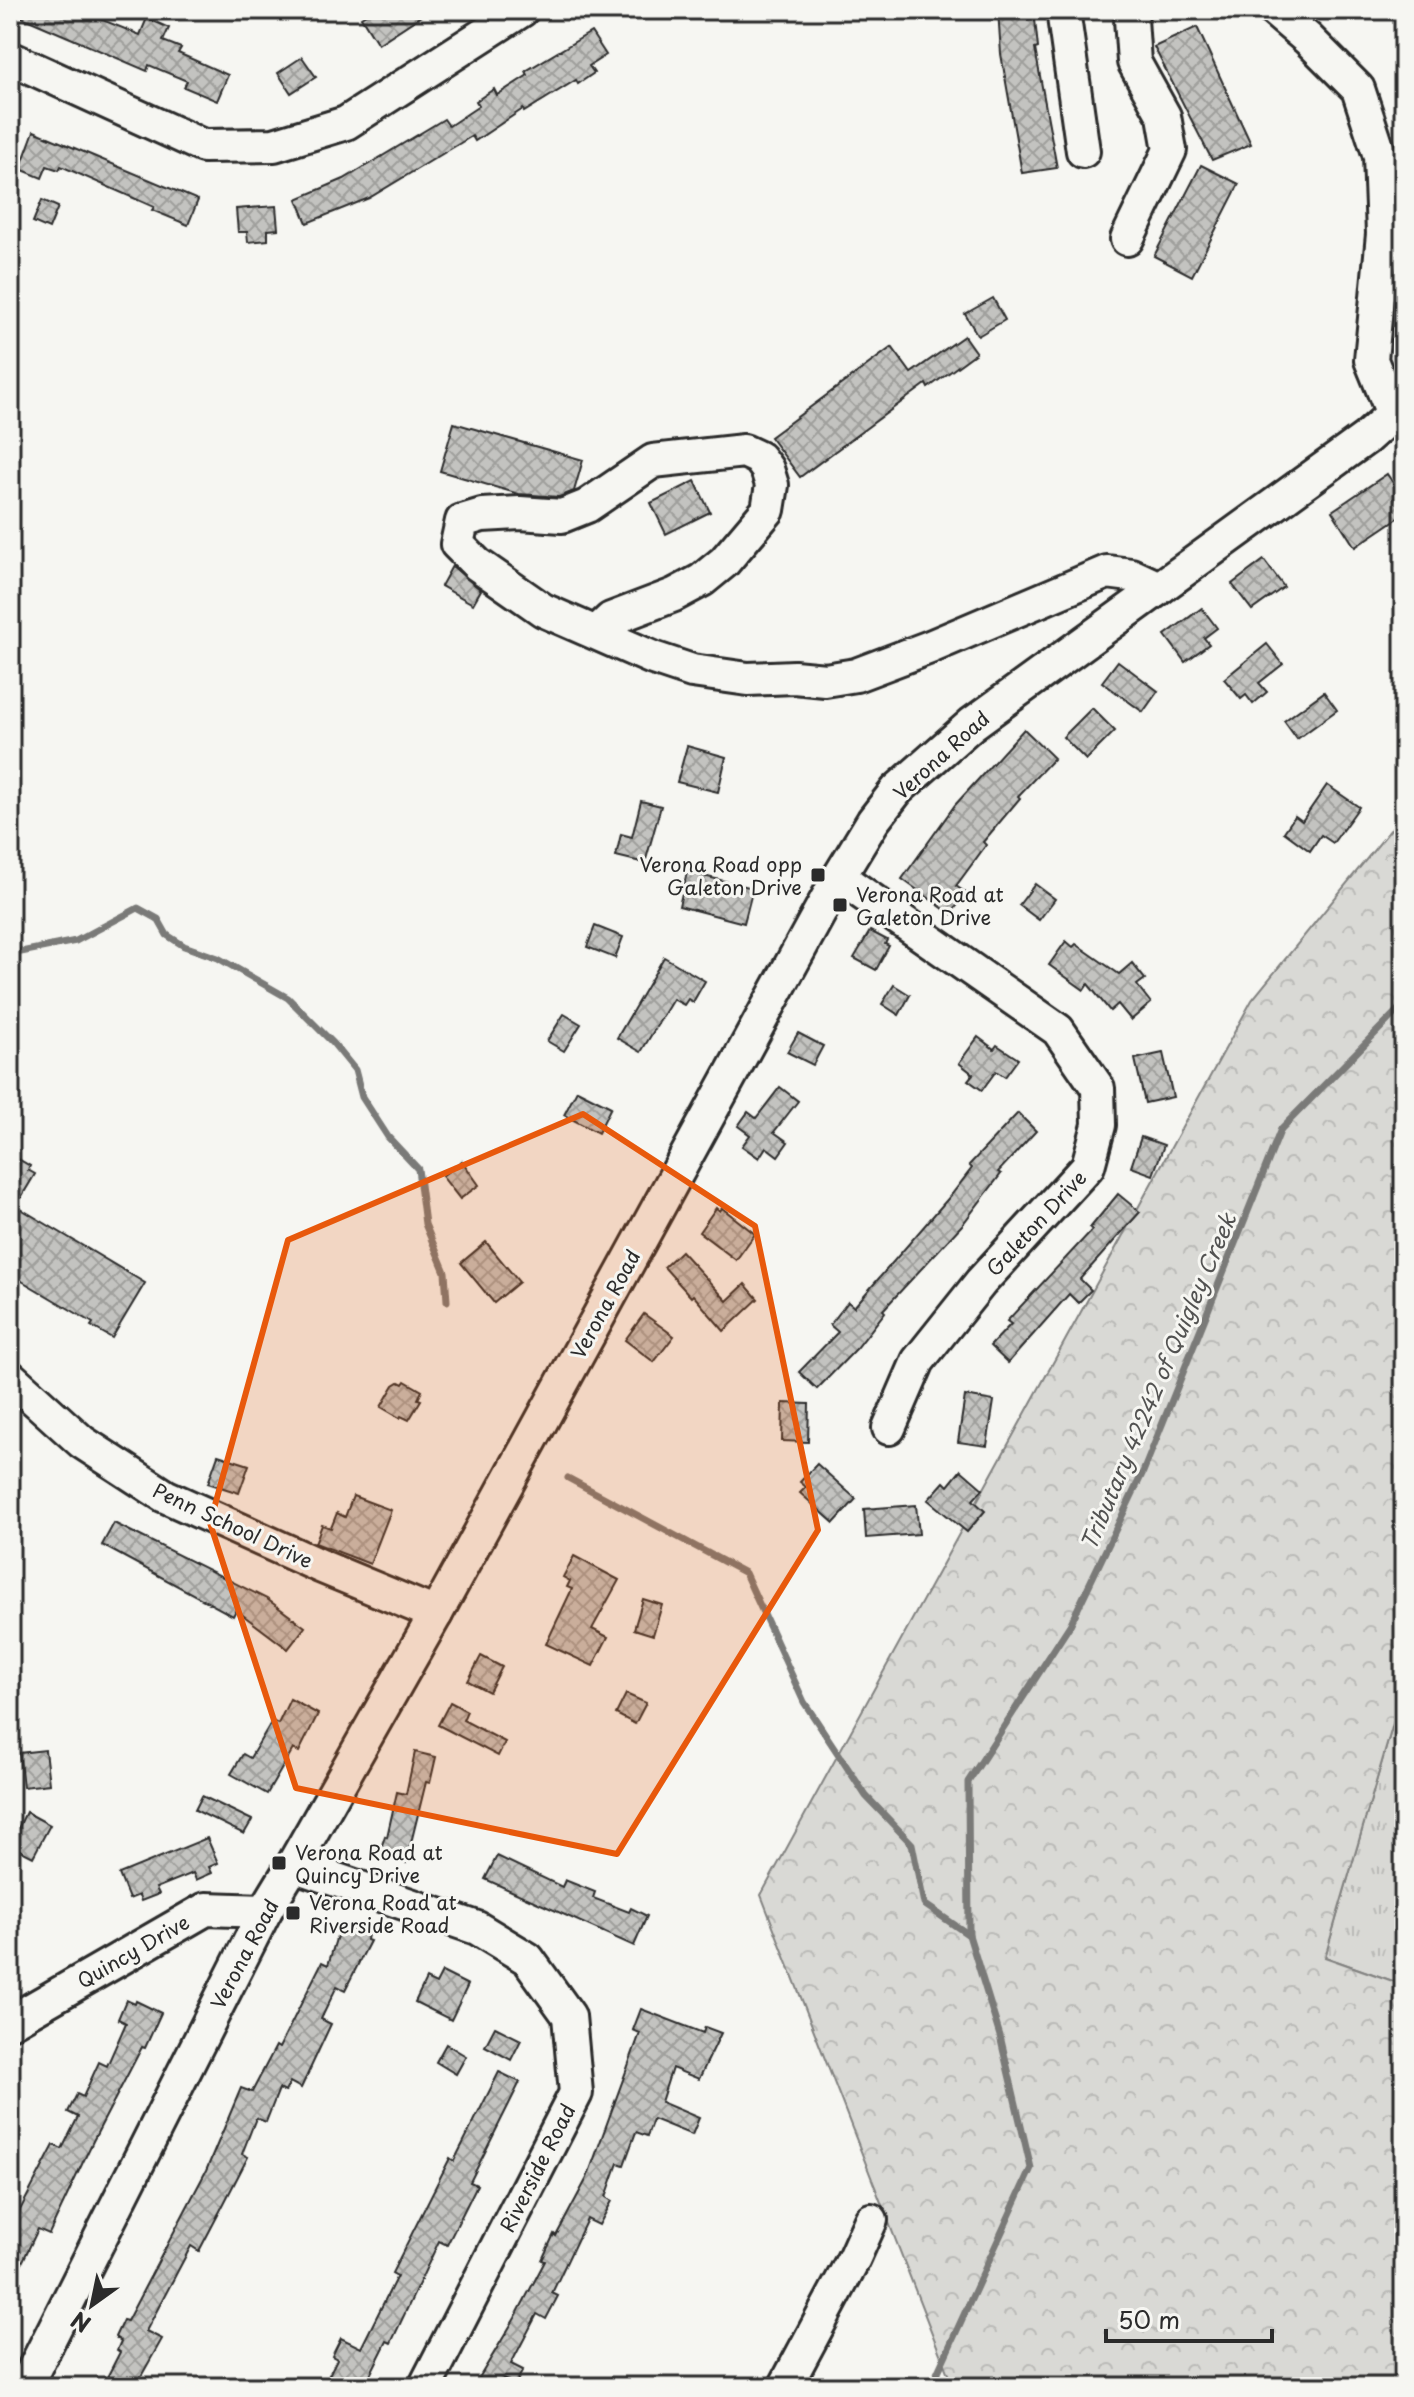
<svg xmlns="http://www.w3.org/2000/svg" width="1414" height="2397" viewBox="0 0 1414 2397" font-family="'Playpen Sans',sans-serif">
  <defs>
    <pattern id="grass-tufts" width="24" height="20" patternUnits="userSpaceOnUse" patternTransform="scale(2)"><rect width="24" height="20" fill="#d9d9d5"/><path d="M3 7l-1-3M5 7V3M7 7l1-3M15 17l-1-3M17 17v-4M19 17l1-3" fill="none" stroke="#babab7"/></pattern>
    <pattern id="forest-crowns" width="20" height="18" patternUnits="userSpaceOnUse" patternTransform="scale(2)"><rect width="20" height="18" fill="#d9d9d5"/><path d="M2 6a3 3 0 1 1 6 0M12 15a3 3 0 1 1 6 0" fill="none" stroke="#babab7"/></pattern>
    <pattern id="building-cross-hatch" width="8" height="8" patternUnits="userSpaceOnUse" patternTransform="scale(2)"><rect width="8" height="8" fill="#c3c3c0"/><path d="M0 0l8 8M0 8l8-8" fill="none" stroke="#9f9f9c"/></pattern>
  </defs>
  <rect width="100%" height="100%" fill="#f6f6f2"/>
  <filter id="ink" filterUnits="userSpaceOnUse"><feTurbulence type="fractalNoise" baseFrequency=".0125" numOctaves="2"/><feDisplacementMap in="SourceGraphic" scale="16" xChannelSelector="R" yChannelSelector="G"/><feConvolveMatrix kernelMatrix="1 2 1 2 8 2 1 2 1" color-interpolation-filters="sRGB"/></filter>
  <g filter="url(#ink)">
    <path fill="url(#grass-tufts)" stroke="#828280" stroke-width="2" d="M1404,1686V1985L1325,1957Z"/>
    <path fill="url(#forest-crowns)" stroke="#828280" stroke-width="2" d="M1404,813V1686L1325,1957L1404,1985V2387H953L761,1895L1252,1000Z"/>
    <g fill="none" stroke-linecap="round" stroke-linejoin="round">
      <g stroke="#7a7a78" stroke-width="7">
        <path d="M10,951L21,952L76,941L138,908L158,919L167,935L184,946L218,958L288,998L333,1043L355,1070L362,1097L388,1137L418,1169L425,1224L445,1272L447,1301"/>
        <path d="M568,1478L745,1573L804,1702L866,1796L912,1844L924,1904L969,1935"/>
        <path d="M931,2387L1031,2168L1000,2036L969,1935L968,1782L1070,1625L1143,1472L1281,1129L1404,1004"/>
      </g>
    </g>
    <g fill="url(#building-cross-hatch)" stroke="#2b2b2b" stroke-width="2">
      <path d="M10,10H104L100,19L140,35L147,18L169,28L163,41L181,48L178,53L228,75L217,101L184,87L187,81L149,65L147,71L10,12Z"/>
      <path d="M373,10H430L378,44L361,17Z"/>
      <path d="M998,10H1034L1038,48L1035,49L1057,168L1022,173L1001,54Z"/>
      <path d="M1197,27L1251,144L1212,160L1154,47Z"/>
      <path d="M591,32L606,55L589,66L594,73L578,84L576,80L524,112L523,109L475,141L472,136L369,198L307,223L297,199L344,179L444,119L449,126L479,106L476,101L494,89L497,95L528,75L526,71Z"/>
      <path d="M302,57L316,77L291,93L278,73Z"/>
      <path d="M34,131L198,200L188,225L152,210L154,207L61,166L59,170L47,166L42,178L20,169Z"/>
      <path d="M1201,165L1239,184L1192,276L1154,256Z"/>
      <path d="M42,200L58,207L49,229L33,222Z"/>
      <path d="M276,206L278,229L268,230V240L248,242L247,232H238L236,209Z"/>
      <path d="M993,298L1005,320L978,336L965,314Z"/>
      <path d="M964,336L976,353L928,388L926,384L800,477L770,437L892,347L911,373Z"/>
      <path d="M454,423L583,460L574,491L559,497L519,494L440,471Z"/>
      <path d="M1387,474L1404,499V514L1355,547L1332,511Z"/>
      <path d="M695,481L710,512L666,534L651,503Z"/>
      <path d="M1264,560L1284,587L1252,610L1232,584Z"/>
      <path d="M452,566L481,590L473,604L441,586Z"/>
      <path d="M1202,608L1217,628L1204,638L1209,644L1185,662L1165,635Z"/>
      <path d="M1267,644L1283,664L1259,683L1267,692L1253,704L1246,695L1241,699L1224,679Z"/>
      <path d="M1118,661L1158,691L1143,712L1102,682Z"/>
      <path d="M1324,692L1337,710L1297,739L1284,721Z"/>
      <path d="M1092,708L1115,731L1086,760L1063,737Z"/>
      <path d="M1024,729L1054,758L1018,796L1020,798L983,842L986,845L956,886L966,893L951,914L902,879L955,805Z"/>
      <path d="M687,746L726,757L718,792L677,782Z"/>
      <path d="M1327,785L1359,807L1333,843L1321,835L1310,851L1284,832L1295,816L1302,821Z"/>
      <path d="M641,801L661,806L645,863L616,856L621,834L632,837Z"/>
      <path d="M687,872L753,888L744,923L679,906Z"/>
      <path d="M1035,884L1055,899L1039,920L1019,905Z"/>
      <path d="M595,926L623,937L615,958L587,947Z"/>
      <path d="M870,931L887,940L885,944L889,946L876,970L854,958Z"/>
      <path d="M1066,941L1073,947L1076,944L1119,974L1132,963L1145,979L1137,985L1151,1003L1131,1020L1118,1004L1110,1011L1088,984L1084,990L1049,965Z"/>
      <path d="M664,957L705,981L693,1002L688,999L684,1005L673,999L641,1052L617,1038Z"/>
      <path d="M894,985L910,995L899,1015L882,1004Z"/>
      <path d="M564,1014L581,1024L564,1051L547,1041Z"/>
      <path d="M798,1033L823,1046L813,1065L787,1052Z"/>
      <path d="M978,1037L994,1049L997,1045L1018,1059L1005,1077L996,1071L982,1090L968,1080L973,1074L959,1063Z"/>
      <path d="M1163,1053L1173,1097L1145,1103L1135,1059Z"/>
      <path d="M780,1087L798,1101L774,1132L788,1142L778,1156L766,1147L759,1158L742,1146L750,1135L738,1126L748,1112L756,1118Z"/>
      <path d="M577,1090L611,1107L598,1133L564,1115Z"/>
      <path d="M1018,1113L1036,1131L998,1172L1001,1174L962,1225L883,1310L885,1312L857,1348L817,1389L799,1372L838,1332L830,1325L848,1302L854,1307L952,1194L972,1168L969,1165Z"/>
      <path d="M1141,1137L1164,1145L1153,1175L1131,1167Z"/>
      <path d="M10,1154L30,1166L28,1170L35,1174L16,1206L145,1283L112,1338L91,1326L93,1323L10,1274Z"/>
      <path d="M462,1161L479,1185L460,1199L442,1176Z"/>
      <path d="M1118,1194L1140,1212L1080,1279L1091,1290L1078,1303L1069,1294L1008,1363L990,1346L1011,1324L1007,1321L1092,1230L1090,1228Z"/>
      <path d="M716,1208L720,1211L722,1208L755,1234L736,1260L699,1232Z"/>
      <path d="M486,1242L519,1282L494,1303L461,1263Z"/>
      <path d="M681,1251L727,1301L745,1284L758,1299L724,1331L693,1295L691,1297L664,1267Z"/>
      <path d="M644,1314L674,1336L654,1362L625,1340Z"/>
      <path d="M405,1381L422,1391L418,1399L421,1400L409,1420L401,1416L400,1418L381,1407L394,1385L399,1382L403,1384Z"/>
      <path d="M965,1396L994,1401L987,1446L958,1442Z"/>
      <path d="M783,1403L809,1404L808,1442L782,1441Z"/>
      <path d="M218,1455L249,1465L239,1493L208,1483Z"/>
      <path d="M817,1464L856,1499L834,1523L800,1493L806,1487L800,1482Z"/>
      <path d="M961,1470L983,1489L973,1500L985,1511L967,1532L928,1500L944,1482L948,1486Z"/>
      <path d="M353,1496L391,1510L370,1564L315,1543L322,1525L331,1528L337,1513L345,1517Z"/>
      <path d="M916,1505L919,1534L866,1538L864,1509Z"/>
      <path d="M114,1523L267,1599L305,1627L288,1649L236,1610L233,1616L102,1545Z"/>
      <path d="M574,1556L619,1580L592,1629L608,1637L593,1666L546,1644L572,1589L567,1587L570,1581L563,1577Z"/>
      <path d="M643,1599L662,1605L653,1635L634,1629Z"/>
      <path d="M481,1656L502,1667L489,1692L468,1681Z"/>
      <path d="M626,1694L646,1703L635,1724L616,1714Z"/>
      <path d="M290,1699L318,1714L299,1752L293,1749L267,1794L231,1774L243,1754L250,1758L272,1721L278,1724Z"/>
      <path d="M450,1702L467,1711L463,1720L505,1742L498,1756L438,1725Z"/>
      <path d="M45,1750L49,1784L23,1787L19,1753Z"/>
      <path d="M415,1752L436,1757L430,1783L426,1782L406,1863L379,1854L385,1836L387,1837L397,1792L406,1794Z"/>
      <path d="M202,1796L252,1820L244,1834L195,1810Z"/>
      <path d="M26,1812L50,1825L33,1857L10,1845Z"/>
      <path d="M207,1838L218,1863L209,1867L212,1873L196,1880L193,1873L156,1888L159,1894L141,1901L139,1895L129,1899L119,1874Z"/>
      <path d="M497,1856L562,1887L565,1880L595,1892L593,1898L629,1912L631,1908L647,1916L634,1946L485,1879Z"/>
      <path d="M340,1926L368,1934L367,1940L370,1941L345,1990L337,1986L321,2019L331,2024L310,2069L301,2088L290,2082L285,2092L279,2089L266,2122L256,2118L242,2154L248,2157L220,2211L199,2251L191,2246L146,2331L162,2339L135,2387H102L120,2352L117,2350L121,2341L115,2337L123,2320L127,2321L206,2171L241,2088L252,2092L276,2046L279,2048L322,1962L328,1965Z"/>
      <path d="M442,1972L468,1985L451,2020L415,2002L426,1979L436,1984Z"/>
      <path d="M126,2000L135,2004L136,2001L161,2013L145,2048L142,2047L93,2141L49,2234L38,2229L10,2288V2229L54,2145L62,2149L78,2117L68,2112L77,2094L83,2097L99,2062L107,2066L126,2023L118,2019Z"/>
      <path d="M641,2009L703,2033L705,2027L721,2033L699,2079L672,2068L661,2102L699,2118L692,2135L653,2119L647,2136L636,2132L624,2165L618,2163L606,2197L612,2201L599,2225L587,2219L552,2293L558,2296L546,2319L537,2314L511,2364L523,2370L515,2385L503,2379L495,2387L479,2378L515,2318L545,2261L542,2260L554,2234L556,2236L587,2178L640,2033L633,2030Z"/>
      <path d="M495,2027L521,2040L511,2060L485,2046Z"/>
      <path d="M446,2044L466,2056L456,2074L436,2062Z"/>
      <path d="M499,2072L520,2082L470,2182L477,2185L447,2245L439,2241L391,2343L387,2341L364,2387H323L337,2359L332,2356L341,2338L361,2348L397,2276L392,2273L450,2158L454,2161Z"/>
    </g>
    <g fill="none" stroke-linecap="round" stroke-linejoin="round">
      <defs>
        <g id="minor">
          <path d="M1063,10L1083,151"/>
          <path d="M1274,10L1308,39L1358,89L1380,156L1383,234L1371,360L1393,414"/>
          <path d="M10,58L203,146L274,145L346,123L522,10"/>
          <path d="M1127,239L1170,150L1164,116L1134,62L1131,19L1133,10"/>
          <path d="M596,633L611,619L674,595L702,580L724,562L768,510L772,485L767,469L759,458L744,451L653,461L587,506L562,516L520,513L482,515L462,521L457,544L477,564L543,610L653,658L692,671L748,679L794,677L825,680L856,675L930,647L1107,572L1131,575L1159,588"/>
          <path d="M839,877L1058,1030L1098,1088L1099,1125L1088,1166L981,1282L918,1361L889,1428"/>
          <path d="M10,1377L82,1442L165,1496L320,1566L436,1614"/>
          <path d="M293,1865L477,1928L528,1959L569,2016L576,2093L425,2387"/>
          <path d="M10,2022L206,1909L265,1911"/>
          <path d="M25,2387L265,1911L293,1865L438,1610L839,877L873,821L897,790L972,724L1366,438L1404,404"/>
          <path d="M785,2387L854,2258L871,2220"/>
        </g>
      </defs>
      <use href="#minor" stroke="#2b2b2b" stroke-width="38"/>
      <use href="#minor" stroke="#f6f6f2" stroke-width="32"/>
    </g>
  </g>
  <path fill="#e8590c" fill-opacity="0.2" stroke="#e8590c" stroke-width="6" stroke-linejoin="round" d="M583,1114L755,1226L818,1530L617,1854L296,1788L210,1523L288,1240Z"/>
  <g fill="#2b2b2b" stroke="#f6f6f2" stroke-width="3">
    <rect x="810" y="867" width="16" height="16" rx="4"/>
    <rect x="832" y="897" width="16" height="16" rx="4"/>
    <rect x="271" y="1855" width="16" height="16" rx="4"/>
    <rect x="285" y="1905" width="16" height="16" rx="4"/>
  </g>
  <g text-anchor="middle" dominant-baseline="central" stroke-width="6" stroke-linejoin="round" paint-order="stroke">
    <g font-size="20" fill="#2b2b2b" stroke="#f6f6f2">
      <text transform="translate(941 755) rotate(-42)">Verona Road</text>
      <text transform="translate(1036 1223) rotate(-47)">Galeton Drive</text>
      <text transform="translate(605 1304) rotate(-61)">Verona Road</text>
      <text transform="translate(233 1525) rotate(25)">Penn School Drive</text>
      <text transform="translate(133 1951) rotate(-30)">Quincy Drive</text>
      <text transform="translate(244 1954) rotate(-62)">Verona Road</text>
      <text transform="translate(537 2168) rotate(-63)">Riverside Road</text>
    </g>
    <g font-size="20" fill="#2b2b2b" stroke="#f6f6f2" text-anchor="start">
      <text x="802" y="864" text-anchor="end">Verona Road opp<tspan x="802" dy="23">Galeton Drive</tspan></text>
      <text x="856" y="894">Verona Road at<tspan x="856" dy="23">Galeton Drive</tspan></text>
      <text x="295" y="1852">Verona Road at<tspan x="295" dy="23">Quincy Drive</tspan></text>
      <text x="309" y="1902">Verona Road at<tspan x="309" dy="23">Riverside Road</tspan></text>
    </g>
    <g font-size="22" font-style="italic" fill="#525251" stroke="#f6f6f2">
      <text transform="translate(1157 1381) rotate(-67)">Tributary 42242 of Quigley Creek</text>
    </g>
  </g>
  <rect width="1414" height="2397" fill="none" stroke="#f6f6f2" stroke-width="40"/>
  <rect x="20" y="20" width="1374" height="2357" fill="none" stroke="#2b2b2b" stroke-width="3" filter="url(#ink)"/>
  <g transform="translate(92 2305) rotate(213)" stroke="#f6f6f2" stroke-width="6" paint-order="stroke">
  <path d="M0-6L14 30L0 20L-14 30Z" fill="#2b2b2b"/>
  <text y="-12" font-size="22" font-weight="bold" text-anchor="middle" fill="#2b2b2b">N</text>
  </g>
  <path d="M1106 2329v12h166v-12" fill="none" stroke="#2b2b2b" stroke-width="4"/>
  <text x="1118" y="2329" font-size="24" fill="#2b2b2b" stroke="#f6f6f2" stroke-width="6" paint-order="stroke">50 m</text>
</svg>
